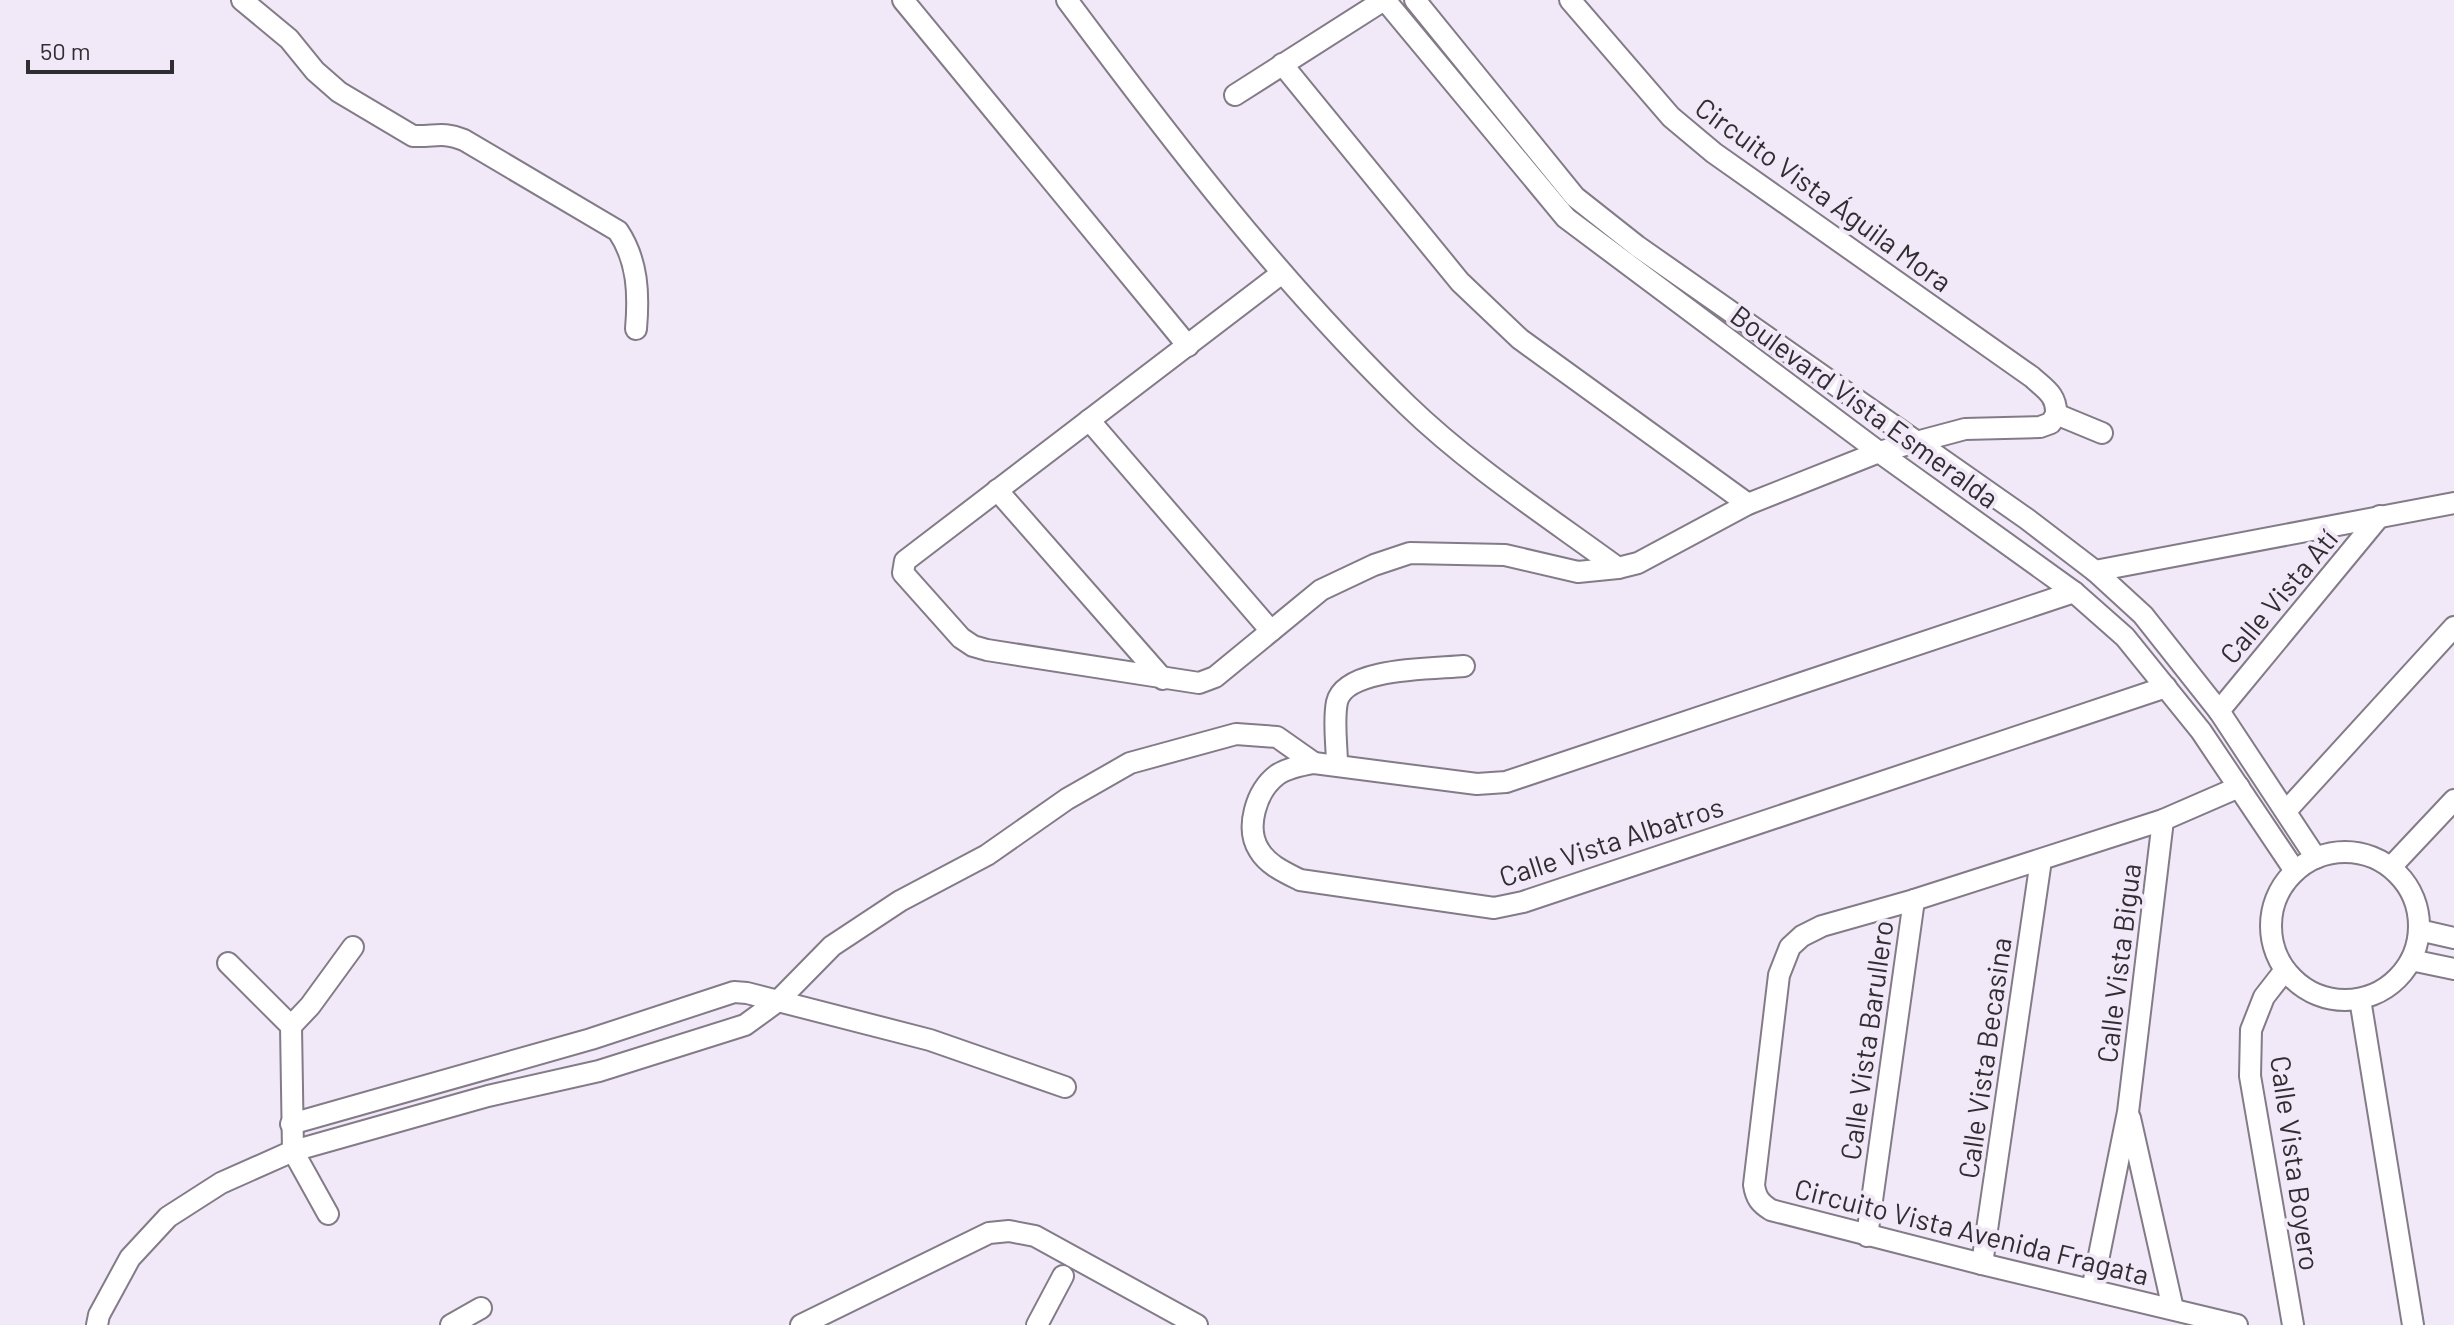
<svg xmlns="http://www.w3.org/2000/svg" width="2454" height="1325" viewBox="0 0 2454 1325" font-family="Barlow,sans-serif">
  <rect width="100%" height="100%" fill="#f1e9f7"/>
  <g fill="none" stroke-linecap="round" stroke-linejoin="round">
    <defs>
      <g id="minor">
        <path d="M242,0L289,39L315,71L339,92L413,136C436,137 441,131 464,140L618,231C638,261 639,294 636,329"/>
        <path d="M903,0L1188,346"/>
        <path d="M1067,0C1172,141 1280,282 1407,405C1470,466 1547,516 1618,568L1638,563L1748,504L1879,452L1965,429L2040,427L2051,423L2056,414L2102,433"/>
        <path d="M1385,0L1566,218L1879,452L2074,592L2125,637L2201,731L2295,871"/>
        <path d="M1415,0L1575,197L1637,246L2027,519L2095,571L2143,615L2219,711L2316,858"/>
        <path d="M1570,0L1671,117L1714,153L2032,377C2045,389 2057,395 2056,414"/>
        <path d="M1282,64L1460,282L1520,339L1748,504"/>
        <path d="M1235,95L1384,0"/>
        <path d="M1282,273L905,561L903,573L961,638L973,646L987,650L1199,683L1215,677L1321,590L1374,565L1410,553L1505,555L1578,572L1618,568"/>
        <path d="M1089,420L1271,631"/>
        <path d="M997,490L1163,679"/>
        <path d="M2095,571L2454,503"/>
        <path d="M2074,592L1506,782L1477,784L1314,763C1302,765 1287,768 1277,775C1256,791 1245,828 1259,850C1268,865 1284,872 1300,880L1494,908L1523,902L2166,687"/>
        <path d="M2219,711L2380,516"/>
        <path d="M1337,765C1337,746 1333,721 1337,702C1345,667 1435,669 1464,666"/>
        <path d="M2286,811L2454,627"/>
        <circle cx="2345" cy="926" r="74"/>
        <path d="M2391,867L2454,800"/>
        <path d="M2419,930L2454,938"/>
        <path d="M2411,960L2454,969"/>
        <path d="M228,963L291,1026L293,1151L328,1214"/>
        <path d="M2285,970L2264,997L2251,1030L2250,1076L2293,1325"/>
        <path d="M2360,999L2413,1325"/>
        <path d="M291,1026L310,1006L353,947"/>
        <path d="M2130,1118L2173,1309"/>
        <path d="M291,1124L591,1039L734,992L747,993L930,1040L1065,1087"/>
        <path d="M1867,1236L1914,900"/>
        <path d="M1982,1264L2041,860"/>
        <path d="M2092,1290L2128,1112L2163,820"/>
        <path d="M97,1325L99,1315L130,1258L168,1217L221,1183L293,1151L488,1096L599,1071L745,1025L778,1001L832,946L900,901L987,855L1067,799L1130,763L1236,734L1277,737L1314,763"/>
        <path d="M451,1325L481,1308"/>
        <path d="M801,1325L989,1233L1009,1231L1035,1236L1197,1325"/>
        <path d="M1037,1325L1063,1276"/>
        <path d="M2237,1325L1982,1264L1771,1210C1760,1203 1756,1198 1754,1185L1779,975L1790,947L1802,936L1822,926L1914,900L2163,820L2239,787"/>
      </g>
    </defs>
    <use href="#minor" stroke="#837b88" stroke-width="24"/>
    <use href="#minor" stroke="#fff" stroke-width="20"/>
  </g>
  <g text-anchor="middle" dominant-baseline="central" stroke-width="8" stroke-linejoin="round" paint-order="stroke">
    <g font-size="28" fill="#312e33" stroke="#f1e9f7">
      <text transform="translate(1824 194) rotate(36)">Circuito Vista Águila Mora</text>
      <text transform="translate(1865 406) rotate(36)">Boulevard Vista Esmeralda</text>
      <text transform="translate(2278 596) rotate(-50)">Calle Vista Atí</text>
      <text transform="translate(1611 841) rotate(-18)">Calle Vista Albatros</text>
      <text transform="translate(2118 963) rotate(-83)">Calle Vista Bigua</text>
      <text transform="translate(1866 1040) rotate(-82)">Calle Vista Barullero</text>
      <text transform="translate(1984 1058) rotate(-82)">Calle Vista Becasina</text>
      <text transform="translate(2296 1163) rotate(82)">Calle Vista Boyero</text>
      <text transform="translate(1972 1231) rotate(14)">Circuito Vista Avenida Fragata</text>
    </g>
  </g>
  <path d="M28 60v12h144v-12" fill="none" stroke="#312e33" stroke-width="4"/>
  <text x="40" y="60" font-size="24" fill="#312e33" stroke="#f1e9f7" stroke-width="6" paint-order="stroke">50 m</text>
</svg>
